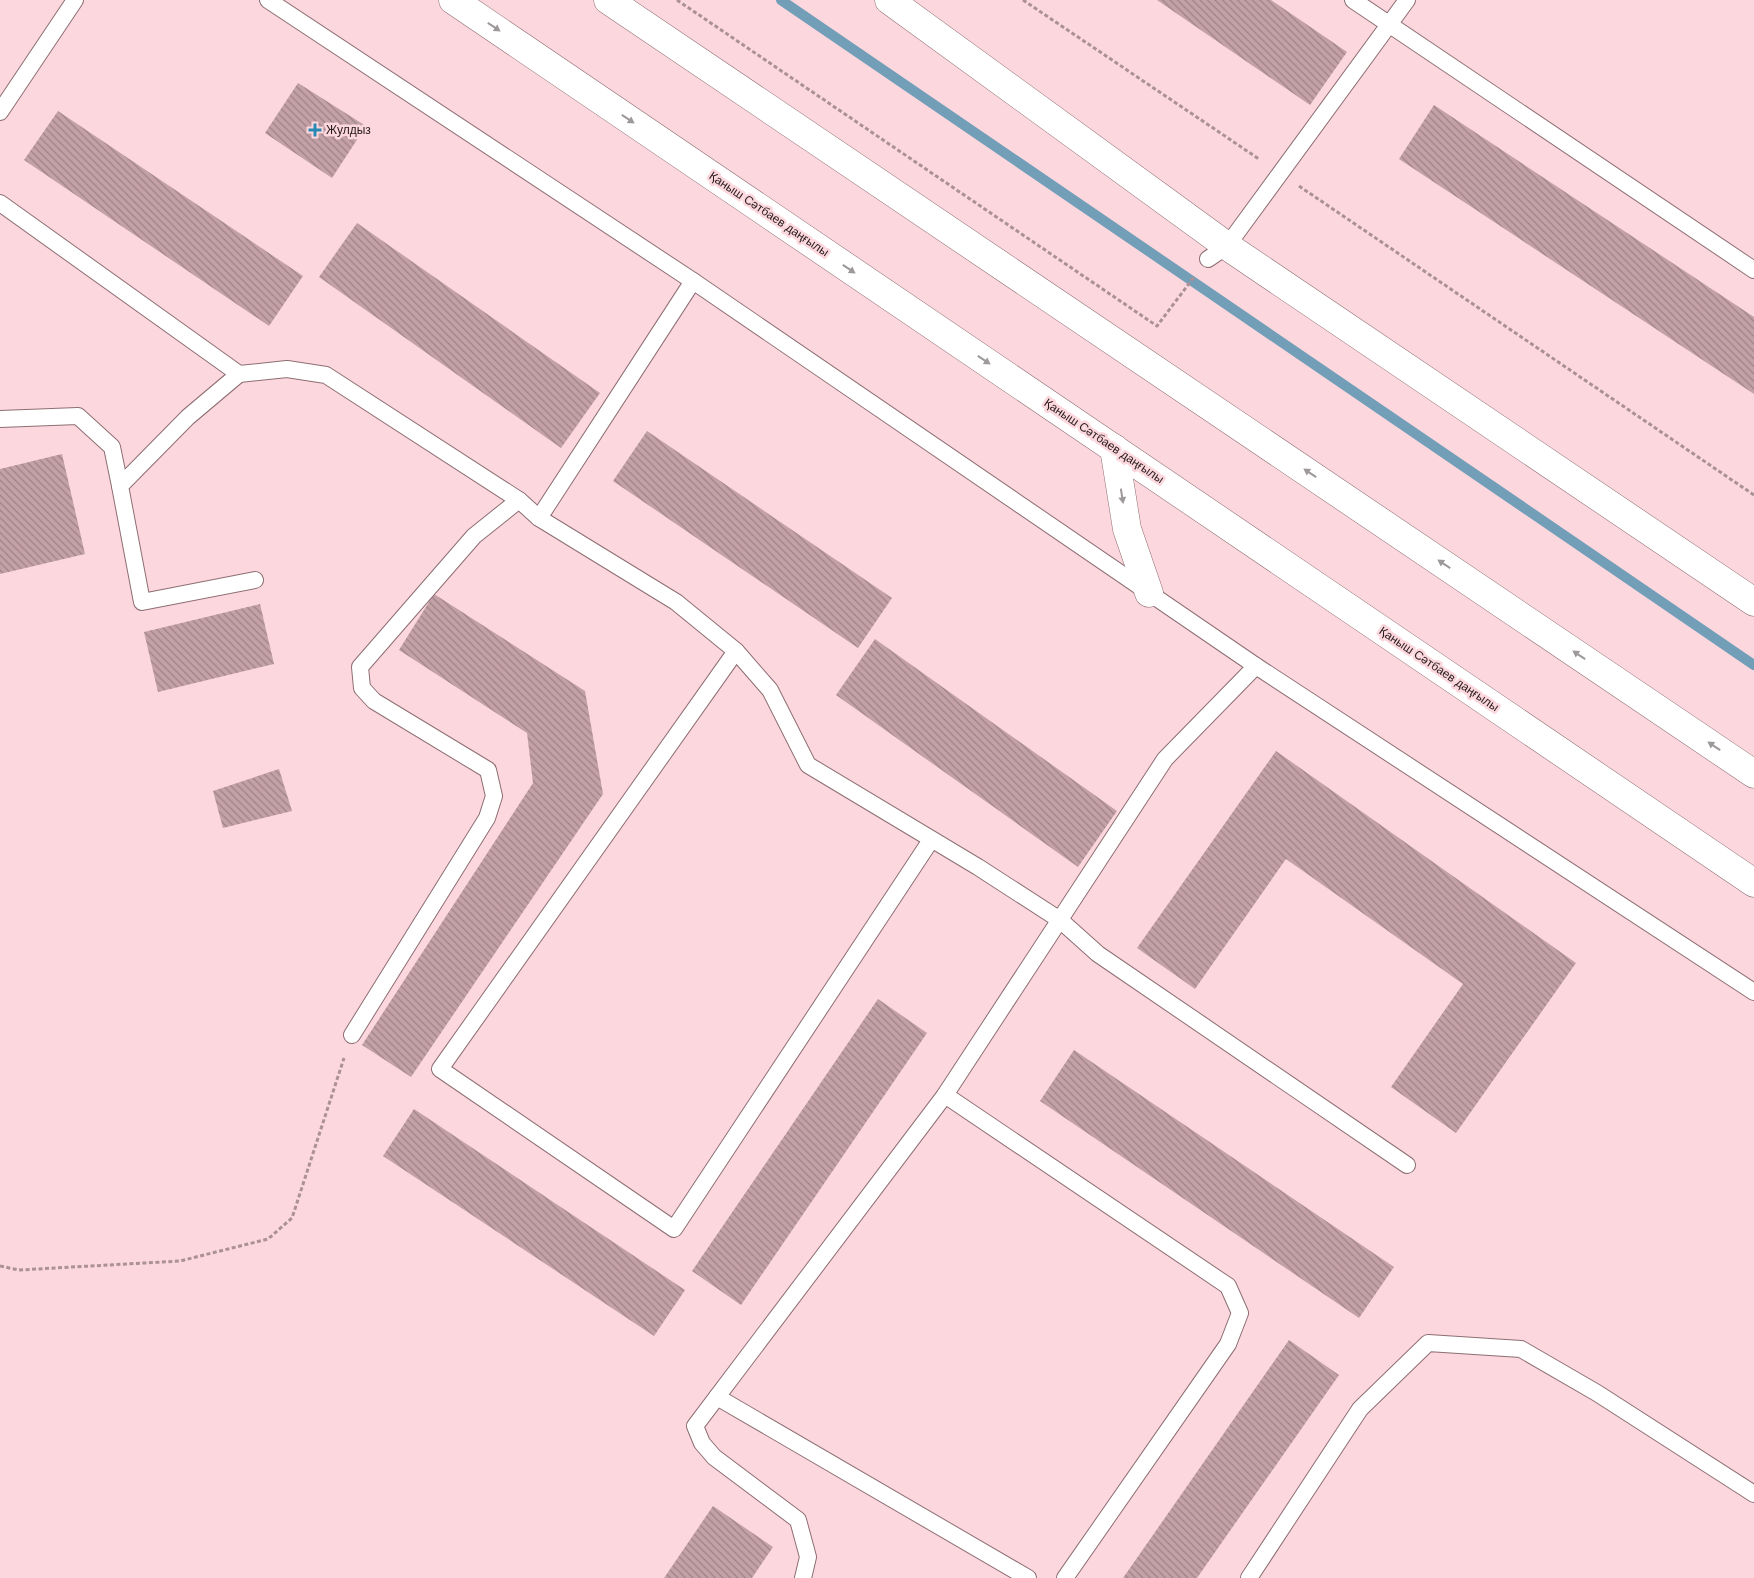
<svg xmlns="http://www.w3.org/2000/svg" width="1754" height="1578" viewBox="0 0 1754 1578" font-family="Arial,sans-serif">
  <defs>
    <pattern id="building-back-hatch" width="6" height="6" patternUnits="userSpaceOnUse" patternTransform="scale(1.25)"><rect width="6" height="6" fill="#c3a1a7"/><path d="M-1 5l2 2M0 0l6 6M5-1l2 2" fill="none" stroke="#9e8287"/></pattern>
  </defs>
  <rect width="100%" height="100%" fill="#fcd8de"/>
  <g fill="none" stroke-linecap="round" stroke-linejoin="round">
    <path stroke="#729eb8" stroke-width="10" d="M781,0L1754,665"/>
  </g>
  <g fill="url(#building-back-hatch)">
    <path d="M1157,0H1271L1347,52L1310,105Z"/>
    <path d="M298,83L366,126L332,178L265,133Z"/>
    <path d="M1434,105L1754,317V394L1399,159Z"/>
    <path d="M58,111L303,276L269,326L24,160Z"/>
    <path d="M357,223L600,393L561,448L319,277Z"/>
    <path d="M647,431L892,598L858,648L613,481Z"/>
    <path d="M62,454L85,554L0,574V469Z"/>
    <path d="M434,594L585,691L603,794L411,1077L362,1045L533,783L527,733L399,650Z"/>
    <path d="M260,604L274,664L158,692L144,632Z"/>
    <path d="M875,639L1117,811L1078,867L836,695Z"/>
    <path d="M1276,751L1576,963L1456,1133L1391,1087L1463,984L1286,859L1195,989L1137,948Z"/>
    <path d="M279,769L292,811L223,828L213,791Z"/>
    <path d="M878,999L927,1033L741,1305L692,1271Z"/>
    <path d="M1074,1050L1394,1267L1359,1318L1040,1101Z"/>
    <path d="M414,1109L685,1290L654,1336L383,1156Z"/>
    <path d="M1289,1340L1339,1375L1197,1578H1123Z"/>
    <path d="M713,1506L773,1547L752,1578H664Z"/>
  </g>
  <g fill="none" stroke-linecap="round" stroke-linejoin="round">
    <defs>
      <g id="service">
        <path d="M268,0L693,281L1256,666L1754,992"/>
        <path d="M1353,0L1754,270"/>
        <path d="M0,112L75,0"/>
        <path d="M0,203L239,374L287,369L326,375L519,500L539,518L676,602L736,651L770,690L808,765L978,867L1060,920L1098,954L1407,1165"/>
        <path d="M1208,259L1227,246L1407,0"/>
        <path d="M239,374L188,417L120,486L142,602L255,580"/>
        <path d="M0,419L78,416L112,447L120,486"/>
        <path d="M539,518L693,281"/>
        <path d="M736,651L440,1069L674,1229L931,840"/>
        <path d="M352,1035L487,818L494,796L488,770L374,701L362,688L360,667L474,536L519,500"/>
        <path d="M945,1095L1228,1286L1240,1313L1228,1344L1065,1578"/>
        <path d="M717,1397L1028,1578"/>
        <path d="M803,1578L808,1557L798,1520L714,1457L702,1443L695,1426L945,1095L1165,759L1256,666"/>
        <path d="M1249,1578L1360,1409L1428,1343L1521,1349L1597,1393L1754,1494"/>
      </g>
      <path id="minor" d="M889,0L1227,246L1754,602"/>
      <g id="secondary">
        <path d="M453,0L1754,883"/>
        <path d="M608,0L1754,774"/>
        <path d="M1114,448L1127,529L1149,593"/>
      </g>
    </defs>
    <use href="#service" stroke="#8d6e73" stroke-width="18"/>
    <use href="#minor" stroke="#8d6e73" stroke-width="29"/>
    <use href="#secondary" stroke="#8d6e73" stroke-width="29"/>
    <g stroke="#ab9095" stroke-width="3" stroke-dasharray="4 2.5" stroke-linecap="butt">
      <path d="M677,0L1157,326L1194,277"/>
      <path d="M1023,0L1259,159"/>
      <path d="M1299,186L1754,495"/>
      <path d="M0,1266L19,1270L180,1261L268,1239L292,1218L344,1058"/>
    </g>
    <use href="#service" stroke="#fff" stroke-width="16"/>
    <use href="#minor" stroke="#fff" stroke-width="28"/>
    <use href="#secondary" stroke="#fff" stroke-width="28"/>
  </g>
  <defs><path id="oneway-solid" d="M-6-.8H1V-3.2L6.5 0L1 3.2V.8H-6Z" transform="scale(1.25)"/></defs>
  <g fill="#9d9899">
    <use href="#oneway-solid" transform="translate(494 27) rotate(34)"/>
    <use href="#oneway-solid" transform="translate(628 119) rotate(34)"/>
    <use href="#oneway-solid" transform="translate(849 269) rotate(34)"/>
    <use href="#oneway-solid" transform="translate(984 360) rotate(34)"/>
    <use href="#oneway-solid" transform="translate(1310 473) rotate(-146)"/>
    <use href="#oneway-solid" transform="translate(1122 496) rotate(81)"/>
    <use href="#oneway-solid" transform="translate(1444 564) rotate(-146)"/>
    <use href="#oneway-solid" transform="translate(1579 655) rotate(-146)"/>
    <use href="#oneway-solid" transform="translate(1714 746) rotate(-146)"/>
  </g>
  <path fill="#2889b4" stroke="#fcd8de" stroke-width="2" d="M312.5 122.5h5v5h5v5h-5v5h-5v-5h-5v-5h5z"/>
  <g text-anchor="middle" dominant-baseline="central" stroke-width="5" stroke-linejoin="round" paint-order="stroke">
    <g font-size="12" fill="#261a1c" stroke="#fcd8de" text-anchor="start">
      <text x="326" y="130">Жулдыз</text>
    </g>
    <g font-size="12" fill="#261a1c" stroke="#fcd8de">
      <text transform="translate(769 214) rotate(34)">Қаныш Сәтбаев даңғылы</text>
      <text transform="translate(1104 441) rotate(34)">Қаныш Сәтбаев даңғылы</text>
      <text transform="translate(1439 669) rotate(34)">Қаныш Сәтбаев даңғылы</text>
    </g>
  </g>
</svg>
